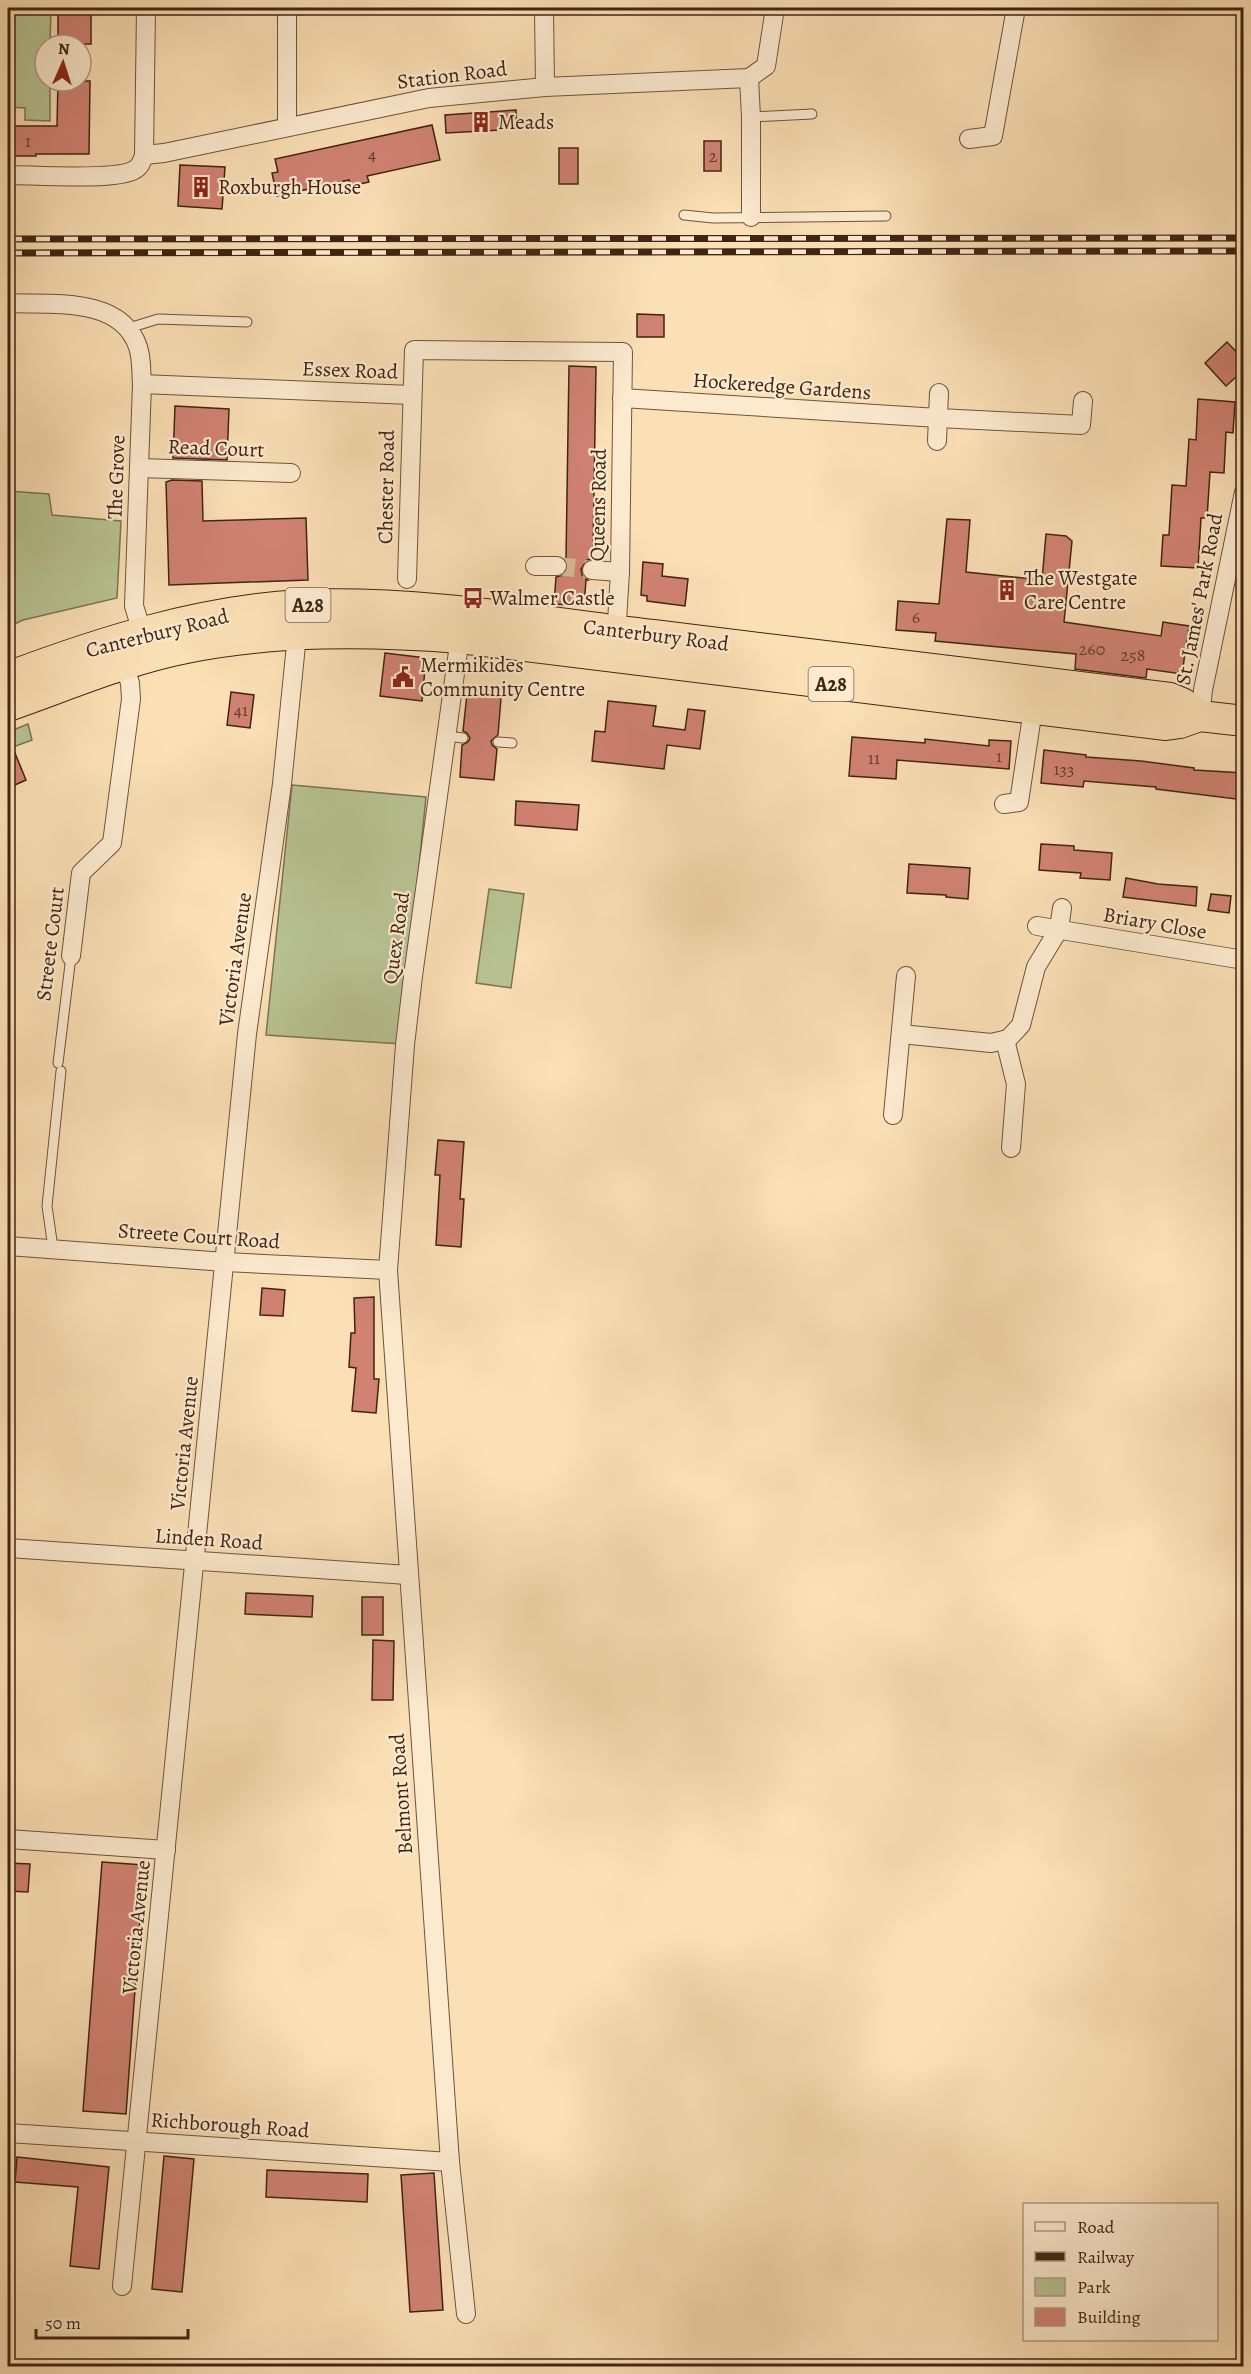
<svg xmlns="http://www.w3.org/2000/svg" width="1251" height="2374" viewBox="0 0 1251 2374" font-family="Alegreya,serif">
  <rect width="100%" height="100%" fill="#fbdfb5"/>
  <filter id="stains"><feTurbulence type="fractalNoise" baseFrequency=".00333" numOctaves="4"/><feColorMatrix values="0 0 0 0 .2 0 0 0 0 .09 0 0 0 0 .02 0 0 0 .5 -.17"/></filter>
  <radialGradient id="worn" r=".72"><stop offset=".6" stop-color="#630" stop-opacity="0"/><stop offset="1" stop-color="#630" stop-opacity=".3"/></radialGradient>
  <g fill="#b8c393" stroke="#7c7452" stroke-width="1.5">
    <path d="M8,8H51L50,45H45V81H50V121L25,120V108L8,107Z"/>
    <path d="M8,491L49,494L52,515L121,521L117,598L23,620L8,627Z"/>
    <path d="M28,724L32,740L8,749V732Z"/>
    <path d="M292,785L426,797L401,1044L266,1035Z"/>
    <path d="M489,889L524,894L511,988L476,983Z"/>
  </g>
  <g fill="#d18273" stroke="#402412" stroke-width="1.5">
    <rect x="58" y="8" width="33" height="36"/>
    <path d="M58,81H90L89,154H36V156H8V126H57Z"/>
    <path d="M516,110L517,129L446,133L445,115Z"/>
    <path d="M432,125L440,160L367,176L369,182L351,186L349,180L277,196L272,173L278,172L275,159Z"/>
    <rect x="704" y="141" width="17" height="30"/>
    <rect x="559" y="148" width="19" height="36"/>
    <path d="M180,165L225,167L222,209L178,206Z"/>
    <path d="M637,314L664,315V337H637Z"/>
    <path d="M1227,342L1244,360V370L1226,386L1205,363Z"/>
    <path d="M569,366L596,367L593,553V559L587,560L581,569L582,575L588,580H586L584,606L554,604L556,577L563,575L568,567L566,559Z"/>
    <path d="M1198,399L1235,402L1233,433L1226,432L1224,473L1210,472L1207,518H1201L1198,568L1161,566L1163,535H1169L1172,485L1186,486L1189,439L1196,440Z"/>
    <path d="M175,406L229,409L227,460L173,458Z"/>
    <path d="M172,480L202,481L203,521L306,518L308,580L169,585L166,482Z"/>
    <path d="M947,519L970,520L966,572L1042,580L1046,534L1066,536L1072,541L1064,622L1161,636L1163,622L1189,626L1182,674L1147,669L1146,678L1075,669L1076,654L935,641L936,633L896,630L898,601L939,604Z"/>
    <path d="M643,562L663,564L662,576L688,579L685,606L647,601V596L641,595Z"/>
    <path d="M385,653L426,658L422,701L380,696Z"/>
    <path d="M231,692L254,695L250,728L227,725Z"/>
    <path d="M467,694L501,698L498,735L491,741L492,745L497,749L494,780L460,777L462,745L468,742L470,738L467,733L463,731Z"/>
    <path d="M608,701L656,706L653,726L685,730L688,709L705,711L700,749L667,745L664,769L592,761L595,731L605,732Z"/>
    <path d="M8,736L26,780L8,788Z"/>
    <path d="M852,737L925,743V739L989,746V740L1011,741L1009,769L897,760L896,779L849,776Z"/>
    <path d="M1044,750L1086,755V757L1141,761L1194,768V770L1244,773V800L1156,789V787L1084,781L1083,787L1041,783Z"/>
    <path d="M516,801L579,805L577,830L515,825Z"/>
    <path d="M1041,844L1074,846V850L1112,853L1110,880L1080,878L1081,873L1039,870Z"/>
    <path d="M909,864L970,868L968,899L946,897V895L907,893Z"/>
    <path d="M1126,878L1158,884L1197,887L1196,906L1123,897Z"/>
    <path d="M1211,894L1231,896L1229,913L1208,910Z"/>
    <path d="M438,1140L464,1142L460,1199H464L461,1247L436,1245L440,1175H435Z"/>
    <path d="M262,1288L285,1290L283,1316L260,1315Z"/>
    <path d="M374,1297V1379H379L376,1413L352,1411L356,1368L349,1367L351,1333H355L354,1298Z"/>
    <path d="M246,1593L313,1596L312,1617L245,1614Z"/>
    <rect x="362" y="1597" width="21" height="38"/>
    <path d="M373,1640L394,1641L393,1700H372Z"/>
    <path d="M102,1862L144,1865L126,2114L83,2111Z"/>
    <path d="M8,1863L30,1864L28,1892L8,1891Z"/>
    <path d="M164,2156L194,2159L182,2292L152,2289Z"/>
    <path d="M17,2157L109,2167L99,2269L70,2266L78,2187L15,2182Z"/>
    <path d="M267,2170L368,2174L367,2202L266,2197Z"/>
    <path d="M434,2173L443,2310L410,2312L401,2175Z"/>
  </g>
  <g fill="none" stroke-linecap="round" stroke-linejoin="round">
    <path stroke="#d6ba94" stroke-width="18" stroke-dasharray="18 9" stroke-linecap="butt" d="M557,566L592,570"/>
    <defs>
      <g id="service">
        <path d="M751,117L812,114"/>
        <path d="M684,215L713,218L886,216"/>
        <path d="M129,328L158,319L247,322"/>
        <path d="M447,736L463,738"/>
        <path d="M498,742L512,743"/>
        <path d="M58,1063L71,956"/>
        <path d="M53,1248L47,1206L61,1071"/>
      </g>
      <g id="minor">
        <path d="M287,8V126"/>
        <path d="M544,8L545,87"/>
        <path d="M749,78L751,117V217"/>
        <path d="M969,139L993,136L1016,8"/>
        <path d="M144,155L164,153L429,98L545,87L749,78L766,66L775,8"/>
        <path d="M8,175C33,175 116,181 134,170C140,167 142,162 144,155L146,8"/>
        <path d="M8,303C51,305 121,296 138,347C142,358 141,373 142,384L134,606L142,632L124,665L130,683L131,699L112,843L81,873L71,956"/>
        <path d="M142,384L411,395"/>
        <path d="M622,398L938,418L1081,425L1083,401"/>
        <path d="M937,441L939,393"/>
        <path d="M139,468L291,473"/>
        <path d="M535,566H557"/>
        <path d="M592,570L620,572"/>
        <path d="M407,579L414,350L623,352L620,572L616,638"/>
        <path d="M461,630L413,976L405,1045L388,1270L450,2162L466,2314"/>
        <path d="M1200,716L1203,690L1244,492"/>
        <path d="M1004,804L1019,802L1033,709"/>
        <path d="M1037,926L1244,960"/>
        <path d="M901,1034L991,1043L1008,1039L1021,1025L1036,967L1059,929L1062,908"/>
        <path d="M1005,1040L1016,1084L1011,1148"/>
        <path d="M893,1115L906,976"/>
        <path d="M8,1246L225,1262L388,1270"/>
        <path d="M8,1548L408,1575"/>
        <path d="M8,1839L166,1850"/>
        <path d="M8,2133L450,2162"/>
        <path d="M122,2286L247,1034L282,784L298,625"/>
      </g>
      <g id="trunk">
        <path d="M8,677C101,642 199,611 300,605C414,600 539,621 653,635C825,656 998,677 1170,698L1182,703L1200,716"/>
        <path d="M8,706C66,686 125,660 186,648C277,630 369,631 460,638L1166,725L1180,723L1200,716L1244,721"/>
      </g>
    </defs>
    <use href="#service" stroke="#6f533b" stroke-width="11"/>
    <use href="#minor" stroke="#6f533b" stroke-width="20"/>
    <use href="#trunk" stroke="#402412" stroke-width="32"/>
    <use href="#service" stroke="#fceacf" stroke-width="9"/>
    <use href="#minor" stroke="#fceacf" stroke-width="18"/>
    <use href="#trunk" stroke="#fbdfb5" stroke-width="30"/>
    <defs>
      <g id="rail">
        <path d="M8,239L1244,238"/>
        <path d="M8,253L1244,251"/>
      </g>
    </defs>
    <use href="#rail" stroke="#402412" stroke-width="7"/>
    <use href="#rail" stroke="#fceacf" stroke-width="4.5" stroke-dasharray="14" stroke-linecap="butt"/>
  </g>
  <defs>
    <symbol id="building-bare" viewBox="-9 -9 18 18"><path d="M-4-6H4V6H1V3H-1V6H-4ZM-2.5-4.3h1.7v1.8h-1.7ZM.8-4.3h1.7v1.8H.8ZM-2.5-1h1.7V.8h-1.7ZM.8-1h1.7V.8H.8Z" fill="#8f2418" stroke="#fceacf" stroke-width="2.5" paint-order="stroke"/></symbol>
    <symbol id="bus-bare" viewBox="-9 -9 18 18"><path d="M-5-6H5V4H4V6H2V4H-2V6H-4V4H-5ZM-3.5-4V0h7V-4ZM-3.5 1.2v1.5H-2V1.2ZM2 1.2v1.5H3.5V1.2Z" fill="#8f2418" stroke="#fceacf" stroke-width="2.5" paint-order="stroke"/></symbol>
    <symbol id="civic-bare" viewBox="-9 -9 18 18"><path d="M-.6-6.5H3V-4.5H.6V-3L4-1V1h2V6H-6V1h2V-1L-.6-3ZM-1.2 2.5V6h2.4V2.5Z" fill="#8f2418" stroke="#fceacf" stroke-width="2.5" paint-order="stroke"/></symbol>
  </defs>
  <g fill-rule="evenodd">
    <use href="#building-bare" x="466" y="107" width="30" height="30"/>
    <use href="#building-bare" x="186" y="172" width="30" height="30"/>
    <use href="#building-bare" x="992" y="575" width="30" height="30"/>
    <use href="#bus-bare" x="458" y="583" width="30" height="30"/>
    <use href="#civic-bare" x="388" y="662" width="30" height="30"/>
  </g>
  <g text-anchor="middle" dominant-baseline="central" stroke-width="4.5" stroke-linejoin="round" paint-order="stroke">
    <g font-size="18" fill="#643c2a">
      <text x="28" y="141">1</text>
      <text x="372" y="154">4</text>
      <text x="713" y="156">2</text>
      <text x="916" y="617">6</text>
      <text x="1092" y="649">260</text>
      <text x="1133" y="655">258</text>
      <text x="241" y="710">41</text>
      <text x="999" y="756">1</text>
      <text x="874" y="758">11</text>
      <text x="1064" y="769">133</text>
    </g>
    <g fill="#fceacf" stroke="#785f4b" stroke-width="1.5">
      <rect x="285.5" y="588" width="45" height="34" rx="4.5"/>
      <rect x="808.5" y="667" width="45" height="34" rx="4.5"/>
    </g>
    <g font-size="20" font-weight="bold" fill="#402412">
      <text x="308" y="605">A28</text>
      <text x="831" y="684">A28</text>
    </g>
    <g font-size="21" fill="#402412" stroke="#fceacf">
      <text transform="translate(452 75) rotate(-7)">Station Road</text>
      <text transform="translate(350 370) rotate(2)">Essex Road</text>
      <text transform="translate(782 386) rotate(4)">Hockeredge Gardens</text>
      <text transform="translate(216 448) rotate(2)">Read Court</text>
      <text transform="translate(116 477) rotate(-88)">The Grove</text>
      <text transform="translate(386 487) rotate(-89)">Chester Road</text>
      <text transform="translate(598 505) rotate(-89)">Queens Road</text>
      <text transform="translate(1199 599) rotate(-79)">St. James' Park Road</text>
      <text transform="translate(157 633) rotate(-14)">Canterbury Road</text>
      <text transform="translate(656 635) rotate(7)">Canterbury Road</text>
      <text transform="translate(1155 923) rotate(10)">Briary Close</text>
      <text transform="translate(396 938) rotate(-82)">Quex Road</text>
      <text transform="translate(50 944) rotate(-83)">Streete Court</text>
      <text transform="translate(235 959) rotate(-82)">Victoria Avenue</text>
      <text transform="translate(199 1236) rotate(4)">Streete Court Road</text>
      <text transform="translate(184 1443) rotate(-84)">Victoria Avenue</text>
      <text transform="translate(209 1539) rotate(4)">Linden Road</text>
      <text transform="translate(401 1794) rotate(-94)">Belmont Road</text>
      <text transform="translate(136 1927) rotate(-84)">Victoria Avenue</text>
      <text transform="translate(230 2125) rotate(4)">Richborough Road</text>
    </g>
    <g font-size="21" fill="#402412" stroke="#fceacf" text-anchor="start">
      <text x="498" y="122">Meads</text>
      <text x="218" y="187">Roxburgh House</text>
      <text x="1024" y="578">The Westgate<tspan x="1024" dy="24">Care Centre</tspan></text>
      <text x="490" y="598">Walmer Castle</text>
      <text x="420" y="665">Mermikides<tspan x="420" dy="24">Community Centre</tspan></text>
    </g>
  </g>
  <rect width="1251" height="2374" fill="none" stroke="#fbdfb5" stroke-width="30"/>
  <rect x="9" y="9" width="1233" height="2356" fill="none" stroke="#402412" stroke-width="3"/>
  <rect x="15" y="15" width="1221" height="2344" fill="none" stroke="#402412" stroke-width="1.5"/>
  <rect x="1023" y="2203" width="195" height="138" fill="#fceacf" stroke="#b19b83" stroke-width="1.5"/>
  <rect x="1035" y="2222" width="30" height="9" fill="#fceacf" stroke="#b19b83" stroke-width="1.5"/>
  <text x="1077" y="2233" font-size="18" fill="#402412">Road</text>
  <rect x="1035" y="2252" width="30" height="9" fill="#402412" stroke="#b19b83" stroke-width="1.5"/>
  <text x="1077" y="2263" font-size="18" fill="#402412">Railway</text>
  <rect x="1035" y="2278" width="30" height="18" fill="#b8c393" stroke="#b19b83" stroke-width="1.5"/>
  <text x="1077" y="2293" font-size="18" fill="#402412">Park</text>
  <rect x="1035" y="2308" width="30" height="18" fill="#d18273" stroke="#b19b83" stroke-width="1.5"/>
  <text x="1077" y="2323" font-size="18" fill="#402412">Building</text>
  <g transform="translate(63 63) rotate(3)"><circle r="28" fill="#fceacf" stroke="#b19b83" stroke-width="1.5"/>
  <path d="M0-4.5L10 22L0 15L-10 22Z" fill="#8f2418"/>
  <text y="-9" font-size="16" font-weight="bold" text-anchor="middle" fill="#402412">N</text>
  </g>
  <path d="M36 2329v9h152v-9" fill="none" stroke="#402412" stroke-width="3"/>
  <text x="45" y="2329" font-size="18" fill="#402412" stroke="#fceacf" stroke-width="4.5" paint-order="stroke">50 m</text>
  <rect width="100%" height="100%" filter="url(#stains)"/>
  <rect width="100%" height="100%" fill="url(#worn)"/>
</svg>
